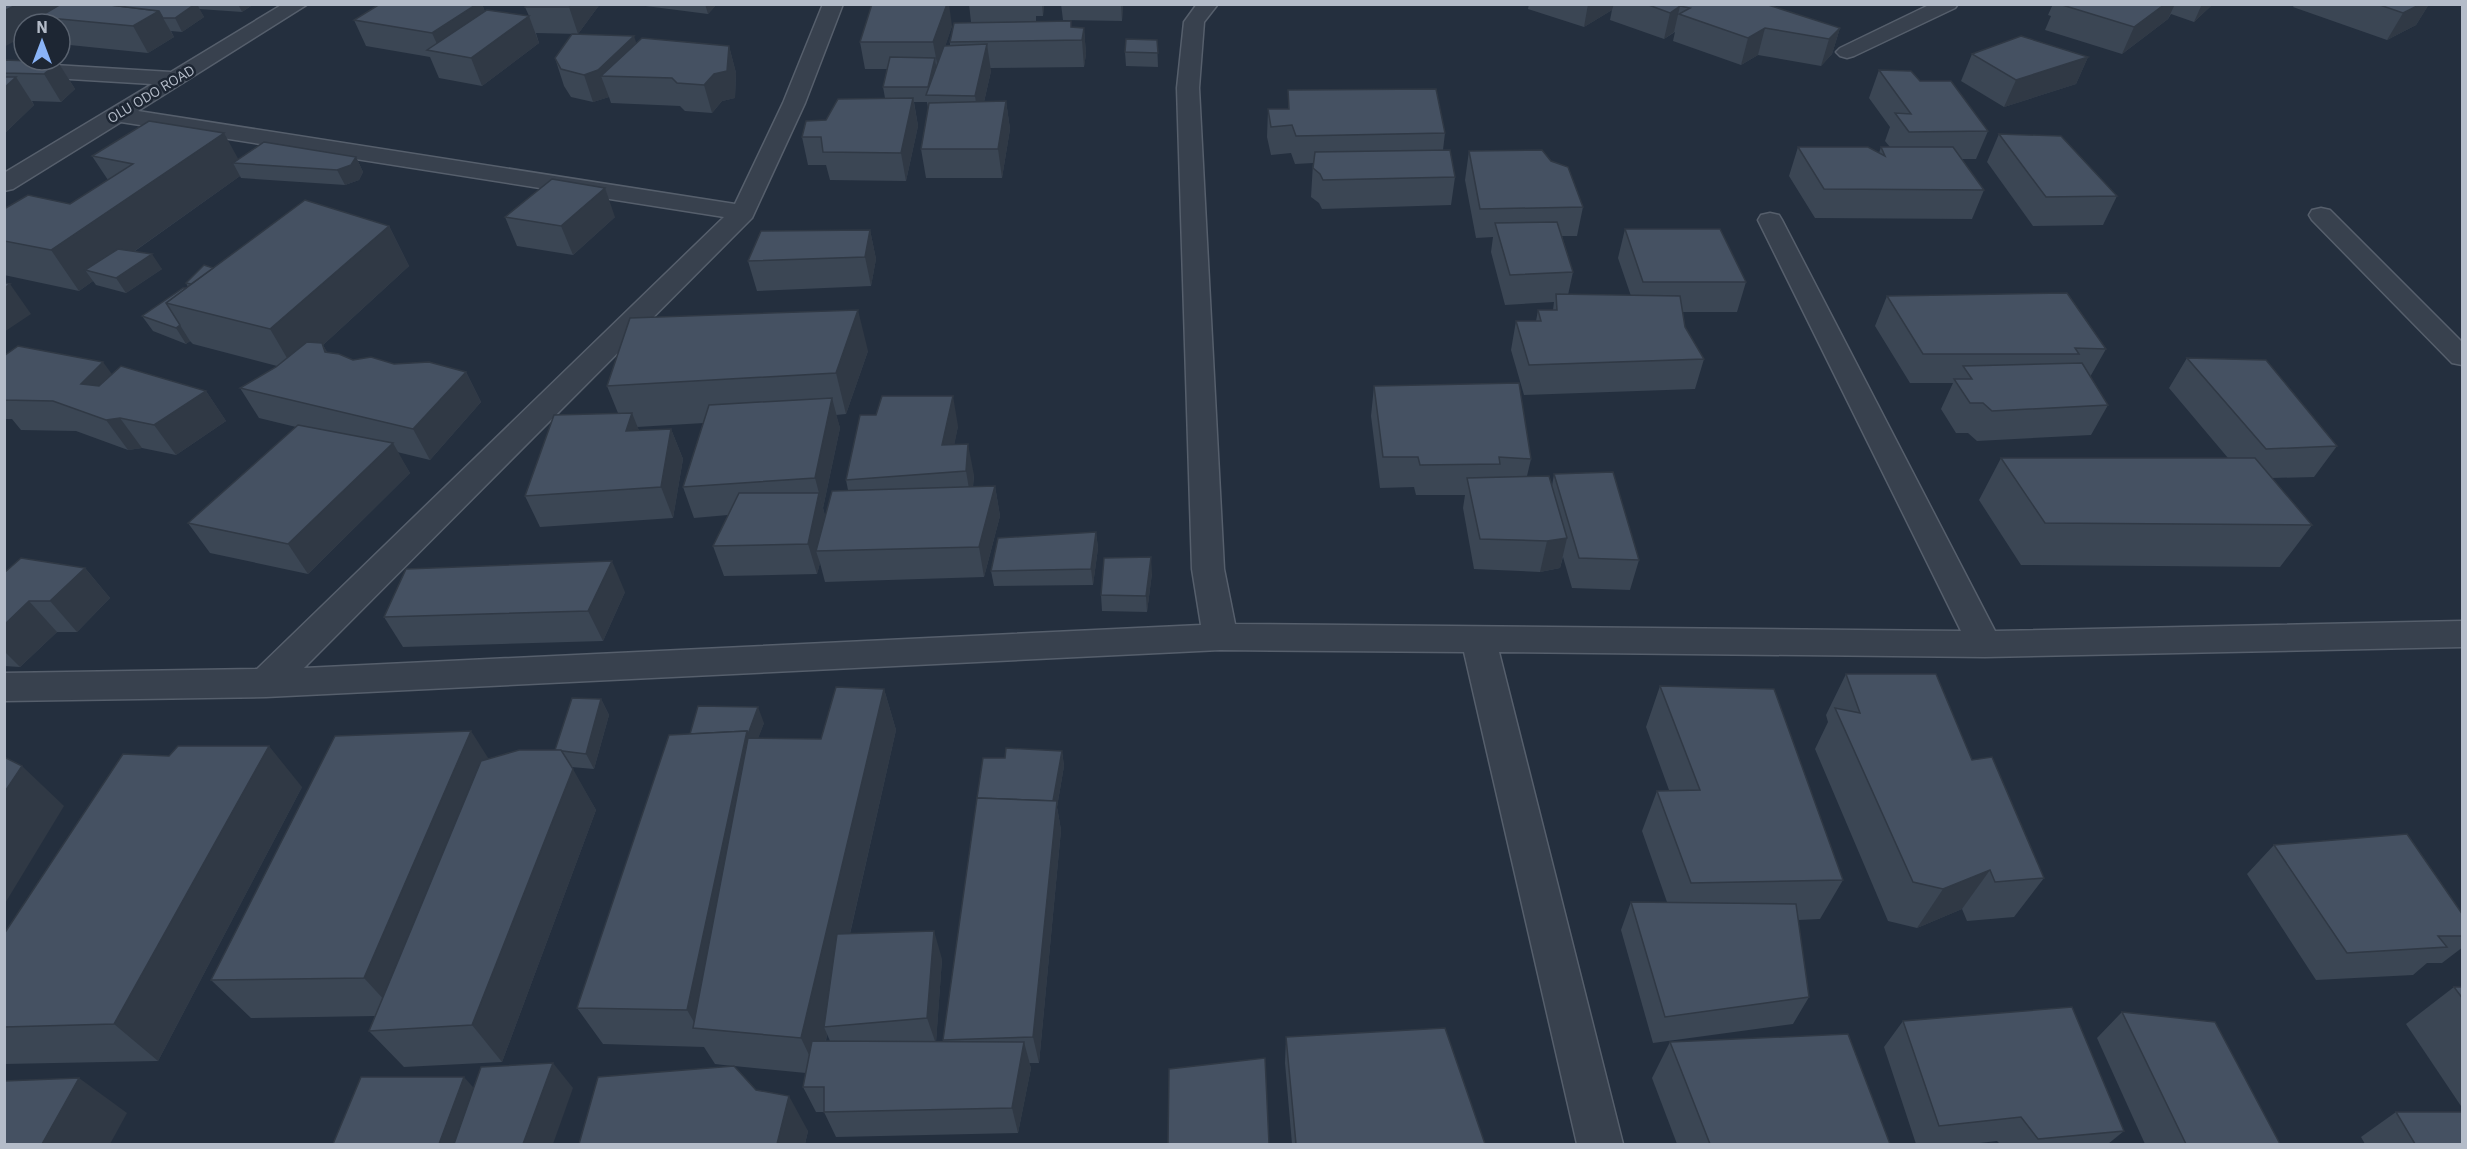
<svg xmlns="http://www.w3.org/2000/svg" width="2467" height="1149" viewBox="0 0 2467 1149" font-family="'IBM Plex Sans',sans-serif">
  <rect width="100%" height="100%" fill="#242f3e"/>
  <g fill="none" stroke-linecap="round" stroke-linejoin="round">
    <defs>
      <g id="minor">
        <path d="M283,4H308L138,111L735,204L783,103L823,4H843L805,103L752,218L304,668L1201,625L1192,569L1177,88L1184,22L1197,4H1218L1204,22L1199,88L1224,569L1235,624L1961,631L1758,220L1761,215L1770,213L1779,215L1782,220L1995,631L2462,621V647L1985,657L1499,652L1623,1144H1577L1464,652L1220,650L266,697L4,701V673L257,669L724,217L121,122L13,189L4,191V173L152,84L4,75V62L171,72Z"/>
        <path d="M1931,4H1958L1955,8L1854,56L1847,58L1840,56L1836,52L1840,48Z"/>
        <path d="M2321,208L2330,210L2462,342V365L2452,363L2312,220L2309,215L2312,210Z"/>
      </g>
    </defs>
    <use href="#minor" stroke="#565f6c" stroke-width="3"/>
    <use href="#minor" fill="#38414e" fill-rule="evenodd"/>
  </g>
  <g fill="#3b4654" fill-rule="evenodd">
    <path d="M4,4L60,5L254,4L242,12L199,9L204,17L182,32L171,31L174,37L148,53L60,44V24H24Z"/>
    <path d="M380,4H482L485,12L529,16L525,7L600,4L578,34L536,33L539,43L482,86L439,78L430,57L366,46L354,20Z"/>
    <path d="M630,4H717L708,14Z"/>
    <path d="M969,4H1044L1043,16H1036V21H1071V27L1084,28L1086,54L1084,67L990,68L991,71L984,102L1006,101L1010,129L1002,178H926L921,149L928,108L927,102H914L918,126L906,181L830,180L826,165H808L802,137L826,120L885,98L883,87L887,69H865L860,42L952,26L945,46H950V42L971,22Z"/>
    <path d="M1061,4H1123L1122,21L1063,20Z"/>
    <path d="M1529,4H1765L1840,28L1832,54L1821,66L1758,55L1741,65L1673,41L1675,32L1664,39L1610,20L1612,10L1584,27L1528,9Z"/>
    <path d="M2053,4H2213L2194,22L2171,14L2168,19L2122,54L2045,30L2051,16L2048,15Z"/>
    <path d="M2295,4H2429L2416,25L2387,40L2293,7Z"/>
    <path d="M1157,40L1158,67L1126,66L1125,52Z"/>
    <path d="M636,43L729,46L736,73L735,98L722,101L712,113L685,111L680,106L611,103L609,97L593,102L571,97L564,86L555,58Z"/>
    <path d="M1972,54L2088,57L2076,84L2004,107L1961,81Z"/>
    <path d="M4,60L58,62L75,89L61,102L32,101L34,105L4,134Z"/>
    <path d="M1879,70L1920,81L1988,131L1976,159H1962L1984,190L1972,219L1815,218L1789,176L1798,147L1879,153L1881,147H1890L1885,141L1890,127L1869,98Z"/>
    <path d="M1288,90L1445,133L1443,150L1455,177L1451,205L1322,209L1319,203L1311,197L1313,163L1295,164L1291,153L1271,155L1267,137L1268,109H1288Z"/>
    <path d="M1999,134L2117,196L2103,225L2033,226L1987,162Z"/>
    <path d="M1469,151L1583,207L1577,236H1562L1573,272L1568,295L1631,296L1618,258L1625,229L1746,282L1737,312H1682L1685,327L1704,359L1695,389L1524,395L1511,350L1516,321H1536L1538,310H1553L1554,302L1505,305L1491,252L1493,237L1476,238L1465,180Z"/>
    <path d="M92,156L238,159L356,157L363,172L359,180L345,185L241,178L240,176L135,251L162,269L126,293L96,285L93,281L79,291L4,275V209L70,204L108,180Z"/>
    <path d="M505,217H615L573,255L517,246Z"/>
    <path d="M389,226L409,266L323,345L327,352L353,360L466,372L481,402L430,460L397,452L410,473L308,574L210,553L188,523L296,427L259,418L240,388L277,366L193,344L190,341L186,344L153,331L142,316L188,287L186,283L213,268Z"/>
    <path d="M870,230L876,259L871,286L757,291L748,261Z"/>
    <path d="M1887,296L2106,349L2090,377L2108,405L2091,435L1977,441L1968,433H1956L1941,409L1953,383H1910L1875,326Z"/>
    <path d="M868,351L846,414L836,415L840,428L823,508L825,516L848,490L846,480L958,426L954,445L974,475L973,487L995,486L1000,516L984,577L825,582L820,563L817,574L724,576L713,546L728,515L694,518L683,487L704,423L637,427L639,430L671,429L683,459L673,518L540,527L525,496L618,413L607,386Z"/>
    <path d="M4,356L206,391L226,421L176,455L142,448L128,450L76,431L21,430L12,419H4Z"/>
    <path d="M2187,358L2337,446L2314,477L2272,478L2312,525L2280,567L2021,565L1979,500L2001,458H2228L2169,388Z"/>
    <path d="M1374,386L1531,459L1527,476L1552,486L1554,474L1639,560L1630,590L1572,588L1563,557L1560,568L1540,572L1474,569L1463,508L1465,495H1416L1414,487L1380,488L1371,416Z"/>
    <path d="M1096,532L1098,548L1093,585L994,586L991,571Z"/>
    <path d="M85,568L110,598L77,632H57L20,667L4,666V573Z"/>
    <path d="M1152,573L1147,612L1102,611L1101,595Z"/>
    <path d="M625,592L603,641L403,647L384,617Z"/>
    <path d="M1846,674L1972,760L2044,878L2014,917L1967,921L1962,909L1917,928L1888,921L1815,749L1828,722L1826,715Z"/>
    <path d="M1660,686L1843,880L1820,919L1798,920L1809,997L1793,1024L1653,1043L1621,930L1631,902H1667L1642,831L1657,791L1669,790L1646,727Z"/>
    <path d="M884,689L896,730L850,934L942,959L936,1042H943V1040L1005,758L1062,751L1064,766L1057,807L1061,830L1039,1063H1029L1031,1068L1018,1133L836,1137L824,1112H816L803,1087L806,1073L734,1066L756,1090L808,1131L805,1144L732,1066L715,1064L704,1047L603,1044L577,1008L690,734L764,723L758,738L821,739ZM827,1034L830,1041H826Z"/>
    <path d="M601,699L609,715L594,769L571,767L596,810L502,1062L404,1067L369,1031L375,1016L251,1018L211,980L488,759L555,750Z"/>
    <path d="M302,787L158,1061L4,1064V934Z"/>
    <path d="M2274,845L2463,915V947L2442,963H2427L2413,975L2316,980L2247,874Z"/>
    <path d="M2454,987H2463V1109L2406,1024Z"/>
    <path d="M2122,1012L2280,1144H2145L2097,1038Z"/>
    <path d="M1903,1021L2124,1131L2108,1144H2000L1997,1141L1971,1144H1916L1884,1047Z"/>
    <path d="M1286,1037L1485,1144H1292L1285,1063Z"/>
    <path d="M1670,1042L1890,1144H1677L1652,1078Z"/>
    <path d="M2396,1112L2463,1144H2365L2361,1137Z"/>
  </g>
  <g fill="#303945">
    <path d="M18,4H60L66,14L39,17L43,24H24V36L4,47V11Z"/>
    <path d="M195,4H197L204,17L182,32L175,18Z"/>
    <path d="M238,4H254L242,12Z"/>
    <path d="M477,4H482L491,28L441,53L432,33Z"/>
    <path d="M572,4H600L578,34L569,7Z"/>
    <path d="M705,4H717L708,14Z"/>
    <path d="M947,4H949L952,26L938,69L933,42Z"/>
    <path d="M1042,4H1044L1043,16Z"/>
    <path d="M1121,4H1123L1122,21Z"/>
    <path d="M1588,4H1614L1612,10L1584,27Z"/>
    <path d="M2165,4H2175L2168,19L2122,54L2134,27Z"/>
    <path d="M2202,4H2213L2194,22Z"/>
    <path d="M2421,4H2429L2416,25L2387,40L2403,13Z"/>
    <path d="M1680,6L1674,32L1664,39L1670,13Z"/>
    <path d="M159,11L174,37L148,53L133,26Z"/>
    <path d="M529,16L539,43L482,86L471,58Z"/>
    <path d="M1084,28L1086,54L1084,67L1082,40Z"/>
    <path d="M1765,28L1758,55L1741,65L1748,38Z"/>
    <path d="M1840,28L1832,54L1821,66L1829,39Z"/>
    <path d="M634,36L643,63L601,76L609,97L593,102L584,75Z"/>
    <path d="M987,44L991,71L979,124L975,96Z"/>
    <path d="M729,46L736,73L735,98L722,101L712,113L704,85Z"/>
    <path d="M2088,57L2076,84L2004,107L2016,80Z"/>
    <path d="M935,58L937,72L928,87Z"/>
    <path d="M58,62L75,89L61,102L44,74Z"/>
    <path d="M16,77L34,105L4,134V88Z"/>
    <path d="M913,98L918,126L906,181L901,153Z"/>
    <path d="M1006,101L1010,129L1002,178L998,149Z"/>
    <path d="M224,133L241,164L233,163L240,176L102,274L85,270L93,281L79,291L51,250Z"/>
    <path d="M356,157L363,172L359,180L345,185L337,170Z"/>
    <path d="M605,188L615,217L573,255L561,226Z"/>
    <path d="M389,226L409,266L323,345L339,373L325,352L294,370L270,329Z"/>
    <path d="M870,230L876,259L871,286L865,257Z"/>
    <path d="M152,254L162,269L126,293L116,278Z"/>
    <path d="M10,284L31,314L4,332V288Z"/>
    <path d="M858,310L868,351L846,414L836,373Z"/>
    <path d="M180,325L190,341L186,344L176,328Z"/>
    <path d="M103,362L125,392L81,384Z"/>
    <path d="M466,372L481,402L430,460L413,429Z"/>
    <path d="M206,391L226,421L176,455L154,425Z"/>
    <path d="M953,396L958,426L949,472L942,445Z"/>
    <path d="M832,398L840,428L823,508L815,478Z"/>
    <path d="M632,413L644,443L626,431Z"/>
    <path d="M120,418L142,448L128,450L106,420Z"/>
    <path d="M671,429L683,459L673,518L661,487Z"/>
    <path d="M393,443L410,473L308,574L288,544Z"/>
    <path d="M968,444L974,475L971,501L966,471Z"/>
    <path d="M995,486L1000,516L984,577L979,547Z"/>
    <path d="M819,493L827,523L816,551L820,563L817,574L808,544Z"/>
    <path d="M1096,532L1098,548L1093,585L1091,569Z"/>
    <path d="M1567,538L1560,568L1540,572L1547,541Z"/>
    <path d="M1151,557L1152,573L1147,612L1146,596Z"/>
    <path d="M612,561L625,592L603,641L588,611Z"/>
    <path d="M85,568L110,598L77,632L50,601Z"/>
    <path d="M29,601L57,632L20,667L4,651V625Z"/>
    <path d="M884,689L896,730L829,1026L824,1027L827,1034L818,1074L801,1038Z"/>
    <path d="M601,699L609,715L594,769L586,754Z"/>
    <path d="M758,707L764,723L754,749L698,1029L687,1010L747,731Z"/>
    <path d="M471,731L497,772L398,1015L364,978Z"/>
    <path d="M269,746L302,787L158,1061L114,1024Z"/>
    <path d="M1062,751L1064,766L1057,807L1061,830L1039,1063L1033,1037L1053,804Z"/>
    <path d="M22,766L64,806L4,905V793Z"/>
    <path d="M573,769L596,810L502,1062L472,1025Z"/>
    <path d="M1990,870L1962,909L1917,928L1943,889Z"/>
    <path d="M934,931L942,959L936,1044L927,1018Z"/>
    <path d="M1024,1042L1031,1068L1018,1133L1012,1108Z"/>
    <path d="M553,1063L573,1088L553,1144H523Z"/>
    <path d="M464,1077L487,1103L472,1144H439Z"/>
    <path d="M79,1078L127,1113L110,1144H42Z"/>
    <path d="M789,1096L808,1131L805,1144H777Z"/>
  </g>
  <g fill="#455162" stroke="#303945" stroke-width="1.5">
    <path d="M4,4H18L4,11Z"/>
    <path d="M61,4H102L159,11L133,26L39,17Z"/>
    <path d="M102,4H195L175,18H163L159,11Z"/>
    <path d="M380,4H477L432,33L354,20Z"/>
    <path d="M527,4H572L569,7H525Z"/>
    <path d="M872,4H947L933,42H860Z"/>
    <path d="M1646,4H1765L1840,28L1829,39L1765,28L1748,38L1679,14L1690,8L1680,6L1670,13Z"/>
    <path d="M2059,4H2165L2134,27Z"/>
    <path d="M2377,4H2421L2403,13Z"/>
    <path d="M487,10L529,16L471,58L427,50Z"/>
    <path d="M1071,21V27L1084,28L1082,40L950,42L954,23Z"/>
    <path d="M572,34L634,36L598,70L584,75L561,69L555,58Z"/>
    <path d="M2021,36L2088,57L2016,80L1972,54Z"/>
    <path d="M642,38L729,46L727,71L714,74L704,85L677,83L672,78L601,76Z"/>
    <path d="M1126,39L1157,40L1158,53L1125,52Z"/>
    <path d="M987,44L975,96L926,95L944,46Z"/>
    <path d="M890,57L935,58L928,87H883Z"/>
    <path d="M4,60L58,62L44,74L4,73Z"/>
    <path d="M1879,70L1911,71L1920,81H1951L1988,131L1909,132L1895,113L1911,114Z"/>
    <path d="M4,77H16L4,88Z"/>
    <path d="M1436,89L1445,133L1296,136L1292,125L1271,127L1268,109H1289L1288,90Z"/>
    <path d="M913,98L901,153L823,152L821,137H802L806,121L826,120L838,99Z"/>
    <path d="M1006,101L998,149H921L929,103Z"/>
    <path d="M149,121L224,133L51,250L4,241V209L28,195L70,204L133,164L92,156Z"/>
    <path d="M1999,134L2061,136L2117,196L2046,197Z"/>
    <path d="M264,142L356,157L351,165L337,170L233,163Z"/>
    <path d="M1798,147H1868L1885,156L1881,147H1953L1984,190L1824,189Z"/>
    <path d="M1450,150L1455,177L1323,180L1320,174L1313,168L1315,152Z"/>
    <path d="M1542,150L1551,161L1568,167L1583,207L1480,209L1469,151Z"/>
    <path d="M552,179L605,188L561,226L505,217Z"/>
    <path d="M305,200L389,226L270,329L166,303Z"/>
    <path d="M1557,222L1573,272L1510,275L1495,223Z"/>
    <path d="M1625,229H1720L1746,282H1643Z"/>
    <path d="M870,230L865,257L748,261L761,231Z"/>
    <path d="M118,249L152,254L116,278L85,270Z"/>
    <path d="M204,265L213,268L191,284L186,283Z"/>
    <path d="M4,283L10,284L4,288Z"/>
    <path d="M183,288H186L166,303L180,325L176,328L142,316Z"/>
    <path d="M2067,293L2106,349L2075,348L2079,354H1923L1887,296Z"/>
    <path d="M1556,294L1680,296L1685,327L1704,359L1529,365L1516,321H1541L1538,310H1557Z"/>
    <path d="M858,310L836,373L607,386L630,318Z"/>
    <path d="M307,342L322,343L325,352L339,354L353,360L371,357L394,364L429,362L466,372L413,429L240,388L276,367Z"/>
    <path d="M18,346L103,362L81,384L99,386L121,366L206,391L154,425L120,418L106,420L53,401L4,400V356Z"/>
    <path d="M2187,358L2266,360L2337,446L2266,449Z"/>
    <path d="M2082,363L2108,405L1992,411L1983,403H1970L1954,379H1972L1963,366Z"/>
    <path d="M1519,383L1531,459L1499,457L1500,464L1420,465L1418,457H1383L1374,386Z"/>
    <path d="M882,396H953L942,445L968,444L966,471L846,480L860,415H876Z"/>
    <path d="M832,398L815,478L683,487L709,405Z"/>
    <path d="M632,413L626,431L671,429L661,487L525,496L554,415Z"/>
    <path d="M298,425L393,443L288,544L188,523Z"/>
    <path d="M2001,458H2255L2312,525L2045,523Z"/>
    <path d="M1613,472L1639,560L1579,558L1554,474Z"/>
    <path d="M1549,476L1567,538L1547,541L1480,539L1467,478Z"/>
    <path d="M995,486L979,547L816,551L832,491Z"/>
    <path d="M739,493H819L808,544L713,546Z"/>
    <path d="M1096,532L1091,569L991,571L998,538Z"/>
    <path d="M1151,557L1146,596L1101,595L1104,558Z"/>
    <path d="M21,558L85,568L50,601H29L4,625V573Z"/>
    <path d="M612,561L588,611L384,617L406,569Z"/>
    <path d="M1846,674H1936L1972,760L1992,757L2044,878L1995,882L1990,870L1943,889L1913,882L1835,708L1860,713Z"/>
    <path d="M1660,686L1774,689L1843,880L1691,883L1657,791L1700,790Z"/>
    <path d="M836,687L884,689L801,1038L693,1028L748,738L821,739Z"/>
    <path d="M572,698L601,699L586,754L555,750Z"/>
    <path d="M698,706L758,707L748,734L747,731L690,734Z"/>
    <path d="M471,731L364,978L211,980L335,736Z"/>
    <path d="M747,731L687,1010L577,1008L669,735Z"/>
    <path d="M178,746H269L114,1024L4,1027V934L123,754L169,756Z"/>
    <path d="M1006,748L1062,751L1053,801L977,798L983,758H1005Z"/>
    <path d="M519,750H561L573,769L472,1025L369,1031L481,761Z"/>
    <path d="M4,757L22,766L4,793Z"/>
    <path d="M977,798L1057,801L1033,1037L943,1040Z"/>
    <path d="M2407,834L2463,915V936H2438L2447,947L2347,953L2274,845Z"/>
    <path d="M1631,902L1796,904L1809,997L1665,1017Z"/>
    <path d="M934,931L927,1018L824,1027L837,934Z"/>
    <path d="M2454,987H2463V999Z"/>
    <path d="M2072,1007L2124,1131L2038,1139L2021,1117L1939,1126L1903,1021Z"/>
    <path d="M2122,1012L2215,1022L2280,1144H2186Z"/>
    <path d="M1445,1028L1485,1144H1296L1286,1037Z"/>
    <path d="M1848,1034L1890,1144H1710L1670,1042Z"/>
    <path d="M812,1041L1024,1042L1012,1108L824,1112V1087H803Z"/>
    <path d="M1265,1058L1269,1144H1168L1169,1069Z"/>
    <path d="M553,1063L523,1144H454L481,1067Z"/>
    <path d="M734,1066L756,1090L789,1096L777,1144H579L598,1077Z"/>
    <path d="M361,1077H464L439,1144H333Z"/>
    <path d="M79,1078L42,1144H4V1081Z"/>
    <path d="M2396,1112H2463V1144H2415Z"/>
  </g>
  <g text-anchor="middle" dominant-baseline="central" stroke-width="5" stroke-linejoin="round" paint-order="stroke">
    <g font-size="14" fill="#b4bcc9" stroke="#1d2633">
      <text transform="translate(151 94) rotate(-31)">OLU ODO ROAD</text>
    </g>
  </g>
  <rect width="2467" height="1149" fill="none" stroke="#b4bcc9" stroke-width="12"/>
  <g transform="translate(42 42)"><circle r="28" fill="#1d2633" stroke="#59626f" stroke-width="1.5"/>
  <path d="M0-4.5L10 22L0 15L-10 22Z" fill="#8ab4f8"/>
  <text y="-9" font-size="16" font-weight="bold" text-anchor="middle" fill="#b4bcc9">N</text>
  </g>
</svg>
